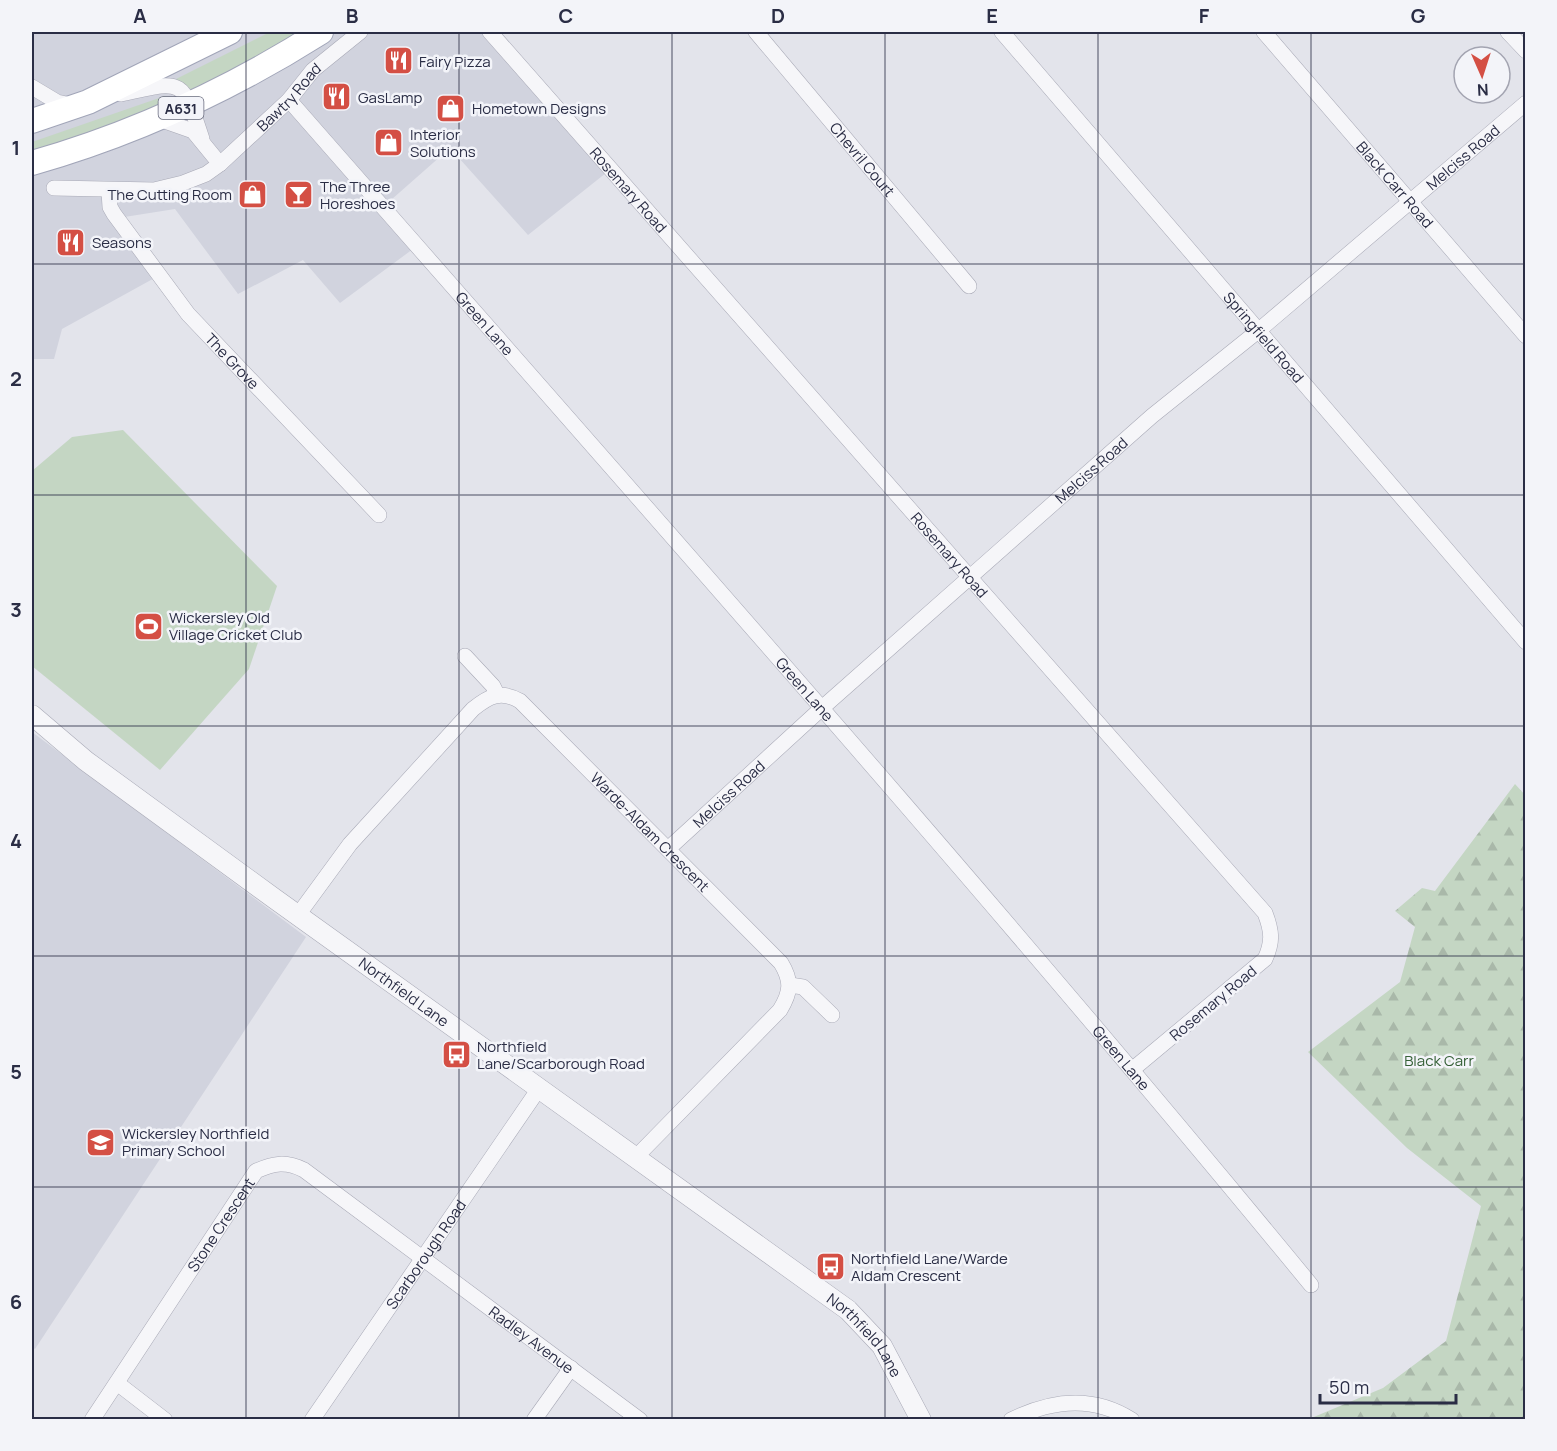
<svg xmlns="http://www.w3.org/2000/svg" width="1557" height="1451" viewBox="0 0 1557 1451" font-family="Manrope,sans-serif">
  <defs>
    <pattern id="forest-firs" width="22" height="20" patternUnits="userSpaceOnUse" patternTransform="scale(1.5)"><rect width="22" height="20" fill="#c4d6c3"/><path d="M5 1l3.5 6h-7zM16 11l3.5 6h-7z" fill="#a9b8a9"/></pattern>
  </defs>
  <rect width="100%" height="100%" fill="#e3e4eb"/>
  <g fill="#d1d3de">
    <path d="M32,32H490L611,169L528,235L450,148L383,207L417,246L340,303L303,260L238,294L175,209L118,218L160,275L62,329L54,359H32Z"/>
    <path d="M32,732L306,937L35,1349L32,1347Z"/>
  </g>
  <g fill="#c4d6c3">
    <path d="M270,32H303L196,92L174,80Z"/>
    <path d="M165,96L169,101L166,105L32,153V142Z"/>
    <path d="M123,430L277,586L249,669L160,770L32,666V471L72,437Z"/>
  </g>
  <path fill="url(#forest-firs)" d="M1515,784L1526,796L1525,1419H1309L1383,1388L1446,1341L1481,1206L1407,1148L1308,1052L1400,982L1415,927L1395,911L1422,888L1435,891Z"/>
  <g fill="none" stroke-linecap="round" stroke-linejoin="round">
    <defs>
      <g id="minor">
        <path id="s1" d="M490,32L1265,913C1272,931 1273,942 1265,959L1133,1069"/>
        <path id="s2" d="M756,32L969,286"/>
        <path id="s3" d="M1002,32L1526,642"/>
        <path id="s4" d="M1264,32L1526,336"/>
        <path d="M1508,32L1526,51"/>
        <path d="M32,87L57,102L75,106"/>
        <path d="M121,94C183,80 182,77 202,139"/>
        <path id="s5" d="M289,100C633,493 980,882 1311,1285"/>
        <path d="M156,118L193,131L220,164"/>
        <path id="s6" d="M54,188L154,190L183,183L206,174L220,164L289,100L313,70L360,32"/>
        <path id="s7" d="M109,191L110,207L114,214L188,314L379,515"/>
        <path d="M465,656L493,686L497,694"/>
        <path id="s8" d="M668,849L822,708L1152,416L1258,331L1526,103"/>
        <path id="s9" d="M298,915L350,844L473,709C489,696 501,690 520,701L781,963C792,981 791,992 780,1010L636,1157"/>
        <path d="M790,985L803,987L832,1015"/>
        <path d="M117,1383L165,1420"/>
        <path id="s10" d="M92,1420L256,1171C274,1163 286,1161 304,1170L640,1420"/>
        <path id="s11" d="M312,1420L538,1090"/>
        <path d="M534,1420L571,1368"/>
        <path d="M1011,1420C1051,1400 1093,1395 1132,1420"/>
      </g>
      <g id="tertiary">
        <path id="s12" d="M32,715L86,761L275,899L848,1310L882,1346L921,1420"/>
      </g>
      <g id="primary">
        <path d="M32,121L88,102L230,32"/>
        <path d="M32,163C134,134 231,89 321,32"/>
      </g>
    </defs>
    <use href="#minor" stroke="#a8a9b6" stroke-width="16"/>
    <use href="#tertiary" stroke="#a8a9b6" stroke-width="21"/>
    <use href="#primary" stroke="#a1a5b8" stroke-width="26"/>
    <use href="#minor" stroke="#f6f6f9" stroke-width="15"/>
    <use href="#tertiary" stroke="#f6f6f9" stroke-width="20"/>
    <use href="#primary" stroke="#fff" stroke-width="24"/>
  </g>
  <path fill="none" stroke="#2a2d45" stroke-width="1.5" stroke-opacity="0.55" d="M246,32V1420M459,32V1420M672,32V1420M885,32V1420M1098,32V1420M1311,32V1420M32,264H1526M32,495H1526M32,726H1526M32,956H1526M32,1187H1526"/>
  <defs>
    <symbol id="restaurant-square" viewBox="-11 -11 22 22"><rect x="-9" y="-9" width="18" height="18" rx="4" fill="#d44f44" stroke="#f3f4f9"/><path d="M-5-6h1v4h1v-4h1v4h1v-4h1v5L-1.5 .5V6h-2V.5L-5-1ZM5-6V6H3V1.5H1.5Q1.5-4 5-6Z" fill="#fff"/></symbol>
    <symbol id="shop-square" viewBox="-11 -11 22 22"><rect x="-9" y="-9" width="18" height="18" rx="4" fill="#d44f44" stroke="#f3f4f9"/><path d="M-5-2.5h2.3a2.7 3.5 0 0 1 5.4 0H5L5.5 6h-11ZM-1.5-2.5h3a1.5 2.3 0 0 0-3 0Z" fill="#fff"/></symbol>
    <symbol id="bar-square" viewBox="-11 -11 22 22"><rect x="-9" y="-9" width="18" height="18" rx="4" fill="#d44f44" stroke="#f3f4f9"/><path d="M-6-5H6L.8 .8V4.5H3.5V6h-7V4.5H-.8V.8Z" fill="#fff"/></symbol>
    <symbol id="stadium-square" viewBox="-11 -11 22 22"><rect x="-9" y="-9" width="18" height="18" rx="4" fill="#d44f44" stroke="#f3f4f9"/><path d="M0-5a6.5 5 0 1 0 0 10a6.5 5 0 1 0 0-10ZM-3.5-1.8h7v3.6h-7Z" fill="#fff"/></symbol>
    <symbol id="bus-square" viewBox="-11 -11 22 22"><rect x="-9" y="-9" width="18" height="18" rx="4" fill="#d44f44" stroke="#f3f4f9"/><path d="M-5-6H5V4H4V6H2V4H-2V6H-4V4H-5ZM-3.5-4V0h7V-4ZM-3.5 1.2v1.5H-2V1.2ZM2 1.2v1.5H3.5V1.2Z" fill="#fff"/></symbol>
    <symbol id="school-square" viewBox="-11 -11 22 22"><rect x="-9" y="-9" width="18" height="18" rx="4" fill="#d44f44" stroke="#f3f4f9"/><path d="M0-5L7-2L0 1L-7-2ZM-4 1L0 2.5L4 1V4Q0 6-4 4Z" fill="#fff"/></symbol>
  </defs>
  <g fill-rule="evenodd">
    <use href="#restaurant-square" x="382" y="44" width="33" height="33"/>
    <use href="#restaurant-square" x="320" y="80" width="33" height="33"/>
    <use href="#shop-square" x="434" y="92" width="33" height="33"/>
    <use href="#shop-square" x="372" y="126" width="33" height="33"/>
    <use href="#shop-square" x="236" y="178" width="33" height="33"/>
    <use href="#bar-square" x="282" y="178" width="33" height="33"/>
    <use href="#restaurant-square" x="54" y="226" width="33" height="33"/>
    <use href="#stadium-square" x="132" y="610" width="33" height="33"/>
    <use href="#bus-square" x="440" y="1038" width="33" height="33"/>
    <use href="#school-square" x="84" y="1126" width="33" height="33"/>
    <use href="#bus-square" x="814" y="1250" width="33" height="33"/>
  </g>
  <g text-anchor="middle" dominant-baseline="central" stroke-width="5" stroke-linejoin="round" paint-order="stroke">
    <rect fill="#f3f4f9" stroke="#66697b" stroke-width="1.5" x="158.5" y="97" width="45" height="22" rx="4.5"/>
    <g font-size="14" font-weight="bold" fill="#2a2d45">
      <text x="181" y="108">A631</text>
    </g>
    <g font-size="15" fill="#2a2d45" stroke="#f3f4f9" text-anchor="start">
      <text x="419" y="61">Fairy Pizza</text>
      <text x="358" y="97">GasLamp</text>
      <text x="472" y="108">Hometown Designs</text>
      <text x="410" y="134">Interior<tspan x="410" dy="17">Solutions</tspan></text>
      <text x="320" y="186">The Three<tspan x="320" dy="17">Horeshoes</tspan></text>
      <text x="232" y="194" text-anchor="end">The Cutting Room</text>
      <text x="92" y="242">Seasons</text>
      <text x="169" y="617">Wickersley Old<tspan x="169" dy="17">Village Cricket Club</tspan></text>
      <text x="477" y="1046">Northfield<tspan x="477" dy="17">Lane/Scarborough Road</tspan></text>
      <text x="122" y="1133">Wickersley Northfield<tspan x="122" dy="17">Primary School</tspan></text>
      <text x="851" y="1258">Northfield Lane/Warde<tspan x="851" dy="17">Aldam Crescent</tspan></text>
    </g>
    <g font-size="15" fill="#2a2d45" stroke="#f3f4f9">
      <text stroke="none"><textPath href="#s6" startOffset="268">Bawtry Road</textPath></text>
      <text stroke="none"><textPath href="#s8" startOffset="1054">Melciss Road</textPath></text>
      <text stroke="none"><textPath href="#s2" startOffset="166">Chevril Court</textPath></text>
      <text stroke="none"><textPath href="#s4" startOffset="201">Black Carr Road</textPath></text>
      <text stroke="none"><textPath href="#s1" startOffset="210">Rosemary Road</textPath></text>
      <text stroke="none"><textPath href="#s5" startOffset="297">Green Lane</textPath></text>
      <text stroke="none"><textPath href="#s3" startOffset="402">Springfield Road</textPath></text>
      <text stroke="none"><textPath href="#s7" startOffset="213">The Grove</textPath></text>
      <text stroke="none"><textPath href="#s8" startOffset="568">Melciss Road</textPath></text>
      <text stroke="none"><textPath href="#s1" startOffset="696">Rosemary Road</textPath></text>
      <text stroke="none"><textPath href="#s5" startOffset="783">Green Lane</textPath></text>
      <text stroke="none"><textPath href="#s8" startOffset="82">Melciss Road</textPath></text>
      <text stroke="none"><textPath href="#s9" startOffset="507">Warde-Aldam Crescent</textPath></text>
      <text stroke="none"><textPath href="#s12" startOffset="464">Northfield Lane</textPath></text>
      <text transform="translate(1213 1003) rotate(-40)">Rosemary Road</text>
      <text stroke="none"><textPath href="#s5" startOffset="1269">Green Lane</textPath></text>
      <text stroke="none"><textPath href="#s10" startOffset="234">Stone Crescent</textPath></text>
      <text stroke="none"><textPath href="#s11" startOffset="201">Scarborough Road</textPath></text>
      <text stroke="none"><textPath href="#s12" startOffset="1040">Northfield Lane</textPath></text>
      <text stroke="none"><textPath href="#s10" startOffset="632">Radley Avenue</textPath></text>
    </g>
    <g font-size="15" fill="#366138" stroke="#f3f4f9">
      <text x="1439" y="1060">Black Carr</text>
    </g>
  </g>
  <rect width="1557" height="1451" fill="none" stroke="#f3f4f9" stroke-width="66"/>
  <g transform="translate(1482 75) rotate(177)"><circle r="28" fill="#f3f4f9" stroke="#a3a4b1" stroke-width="1.5"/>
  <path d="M0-4.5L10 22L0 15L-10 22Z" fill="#d44f44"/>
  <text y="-9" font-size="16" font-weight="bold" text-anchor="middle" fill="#2a2d45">N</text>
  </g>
  <path d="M1320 1394v9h136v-9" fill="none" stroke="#2a2d45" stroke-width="3"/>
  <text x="1329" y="1394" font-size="18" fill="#2a2d45" stroke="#f3f4f9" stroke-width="4.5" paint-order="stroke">50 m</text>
  <rect x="33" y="33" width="1491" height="1385" fill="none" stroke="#2a2d45" stroke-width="2"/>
  <g font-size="20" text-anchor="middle" font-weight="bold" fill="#2a2d45">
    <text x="140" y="23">A</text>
    <text x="352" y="23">B</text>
    <text x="566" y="23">C</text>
    <text x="778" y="23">D</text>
    <text x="992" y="23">E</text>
    <text x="1204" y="23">F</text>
    <text x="1418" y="23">G</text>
    <text x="16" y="155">1</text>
    <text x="16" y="386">2</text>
    <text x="16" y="617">3</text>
    <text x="16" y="848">4</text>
    <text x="16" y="1079">5</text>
    <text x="16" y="1309">6</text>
  </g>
</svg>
